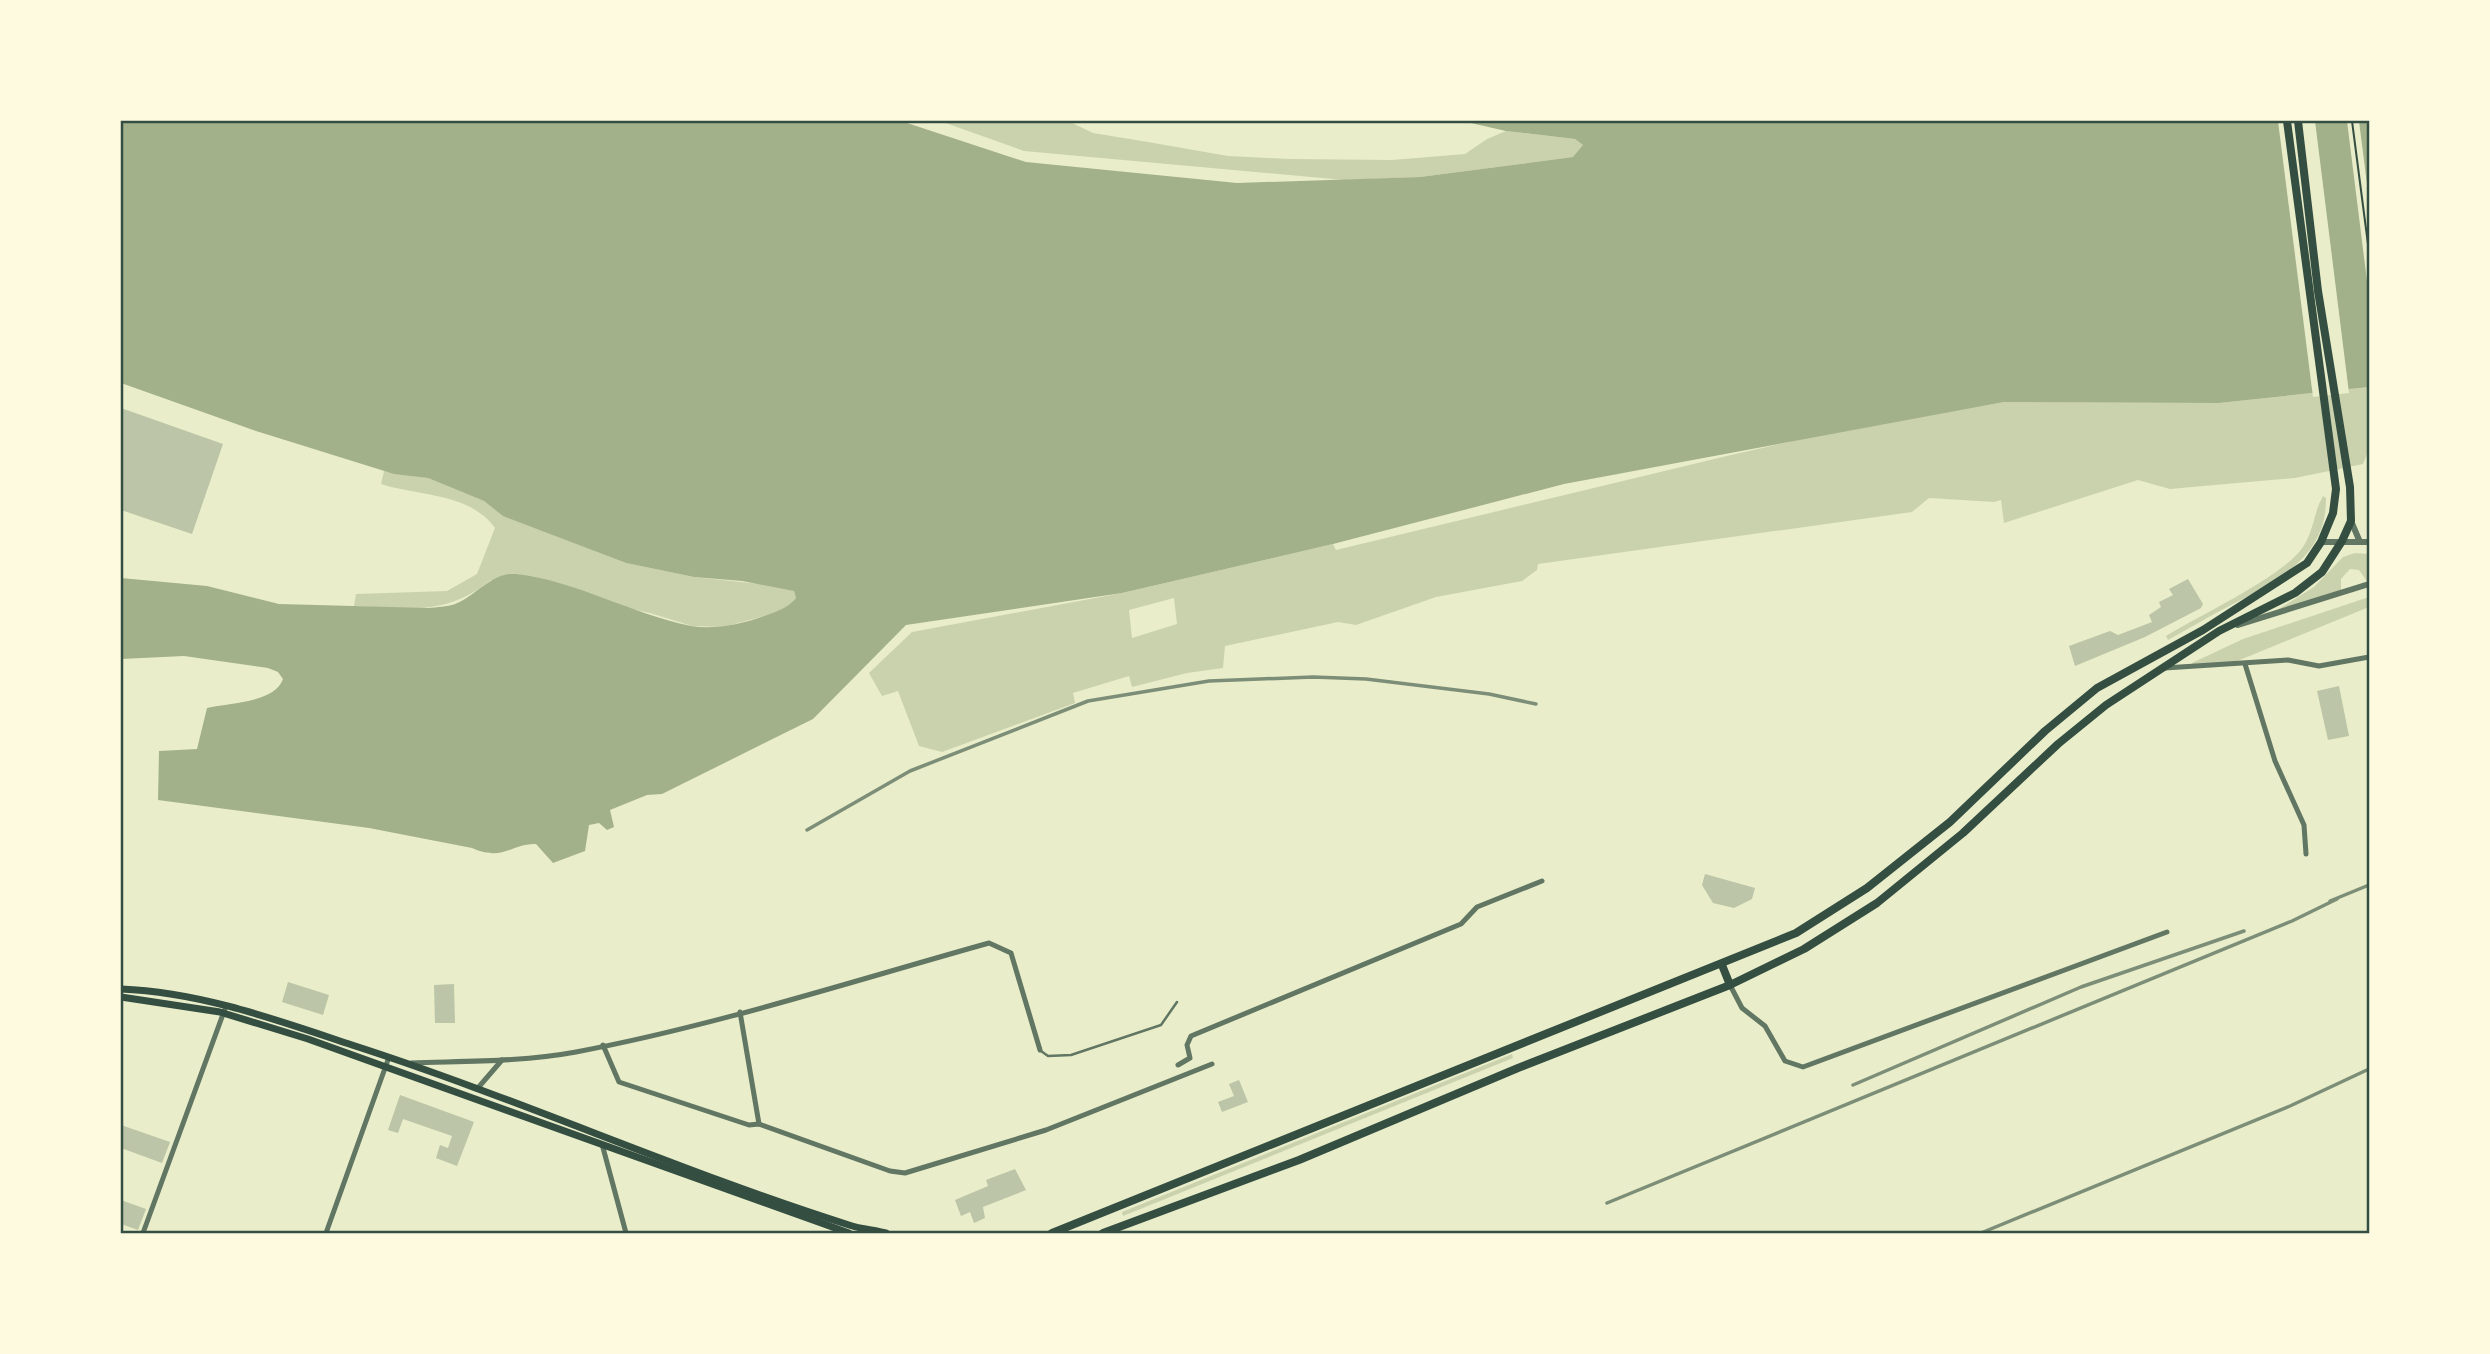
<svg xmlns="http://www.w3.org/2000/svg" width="2490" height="1354" viewBox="0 0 2490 1354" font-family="'Exo 2',sans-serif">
  <rect width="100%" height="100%" fill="#e9edc9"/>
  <g fill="#cad2ad" fill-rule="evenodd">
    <path d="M940,121H1068L1093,133L1148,142L1228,156L1289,159L1392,160L1465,154L1487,139L1506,131L1575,139L1583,145L1574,157L1420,177L1344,180L1024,151Z"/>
    <path d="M2369,387V449L2363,464L2295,478L2170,489L2138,480L2004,523L2001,500L1994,502L1929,498L1912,512L1538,564L1537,570L1522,581L1436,597L1356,625L1338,622L1225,646L1223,668L1187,673L1132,687L1129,676L1073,693L1075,703L942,752L919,746L898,691L882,696L869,673L912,632L1122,593L1333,544L1336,550L1731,455L1828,433L2004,402L2219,403ZM1174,598L1177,624L1132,638L1129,610Z"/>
    <path d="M384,471L428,478L484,501L504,516L626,563L694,577L786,587L794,591L796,598L788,608L757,618L723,627L692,626L650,613L491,580C445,617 408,608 354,606L356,594L447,591L477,574L495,528C470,493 419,496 381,484Z"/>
    <path d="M2323,496L2326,498C2327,564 2264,587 2216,613C2200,622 2184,631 2168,640L2166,636C2200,615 2277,579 2300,551C2314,534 2313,513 2323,496Z"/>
    <path d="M2355,553L2369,554V584L2359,570L2350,569L2341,579V591L2277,610L2314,587L2343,557Z"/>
    <path d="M2369,597V607L2225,666L2193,667L2192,663L2243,639Z"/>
    <path d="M1512,1054L1513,1058L1123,1216L1122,1212Z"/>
  </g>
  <path fill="#a3b18a" d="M121,121H901L1026,162L1237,183L1420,177L1573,157L1583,145L1575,139L1506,131L1462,121H2369V387L2219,403L2004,402L1564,484L1333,544L1122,593L906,625L813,719L662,794L647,795L610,810L614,827L607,830L599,823L589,825L585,851L553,863L536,844C512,843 503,862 472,848L369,828L158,800L159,751L197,749L207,708C228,703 275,703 283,679L278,672L268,668L184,656L121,659V578L207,586L279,604L428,608C437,607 447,607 455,604C476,596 492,572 516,574C577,581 631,614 691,626C715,630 742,624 764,616C777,611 787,609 796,598L794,591L742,581L694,577L626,563L503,516L484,501L428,478L394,474L256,431L121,383Z"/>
  <g fill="#e9edc9">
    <path d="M2278,121H2315L2349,393L2313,397Z"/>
    <path d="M2347,121H2359L2369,200V297Z"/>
  </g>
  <g fill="#bcc5a7">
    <path d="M121,408L223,444L192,534L121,510Z"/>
    <path d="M2188,579L2203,604L2201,608L2145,637L2075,666L2069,646L2110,631L2118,635L2152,622L2149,615L2161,607L2159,602L2173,595L2169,589Z"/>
    <path d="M2339,686L2349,736L2328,740L2317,691Z"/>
    <path d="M1705,874L1755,888L1752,899L1734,908L1713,903L1702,885Z"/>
    <path d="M288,982L329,995L323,1015L282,1002Z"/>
    <path d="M454,984L455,1023H435L434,985Z"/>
    <path d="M1239,1080L1248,1102L1222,1112L1218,1102L1234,1096L1229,1084Z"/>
    <path d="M400,1095L474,1122L457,1166L436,1158L440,1145L448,1148L452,1136L403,1119L398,1133L388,1130Z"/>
    <path d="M121,1125L170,1142L162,1163L121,1148Z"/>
    <path d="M1015,1169L1026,1190L983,1207L985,1218L974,1223L970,1212L961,1216L955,1200L988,1186L986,1180Z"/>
    <path d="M121,1200L146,1209L138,1230L121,1224Z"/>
  </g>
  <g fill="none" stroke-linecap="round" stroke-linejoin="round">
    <path stroke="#344e41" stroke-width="2" d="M2352,121L2369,252"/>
    <path stroke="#617663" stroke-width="2.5" d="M1041,1051L1048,1056L1071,1055L1161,1025L1177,1002"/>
    <g stroke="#617663" stroke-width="5">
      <path d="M2245,664L2275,761L2304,825L2306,854"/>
      <path d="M2165,668L2288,660L2319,666L2369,657"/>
      <path d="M1730,985L1742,1008L1765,1026L1785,1061L1803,1067L2167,932"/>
      <path d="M740,1012L759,1124"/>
      <path d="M603,1045L619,1082L749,1125L759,1124L890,1171L905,1173L1046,1130L1212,1064"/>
      <path d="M411,1063C465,1061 522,1062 576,1052C714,1026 853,981 989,943L1011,953L1040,1050"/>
      <path d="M1178,1065L1190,1058L1187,1045L1191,1036L1461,924L1477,907L1542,881"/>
      <path d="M477,1089L502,1060"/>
      <path d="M602,1144L626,1233"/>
      <path d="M143,1233L226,1006"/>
      <path d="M326,1233L389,1057"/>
    </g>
    <g stroke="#617663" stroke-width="6">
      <path d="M2351,521L2360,542"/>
      <path d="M2321,542H2369"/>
      <path d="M2238,625L2369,584"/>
    </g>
    <g stroke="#344e41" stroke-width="7">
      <path d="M121,989C200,992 277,1020 352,1045C520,1099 681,1172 849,1225C861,1229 874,1230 886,1233"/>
      <path d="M121,997L220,1012L308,1039L849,1233"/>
    </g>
    <g stroke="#344e41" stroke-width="8">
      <path d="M1722,965L1730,985"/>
      <path d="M1052,1233L1796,933L1867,888L1950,822L2045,731L2097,688L2203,630L2307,563L2321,542L2333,513L2336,489L2287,121"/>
      <path d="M1103,1233L1299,1160L1518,1068L1730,985L1804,949L1877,903L1963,833L2058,744L2106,705L2219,631L2295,593L2322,572L2342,541L2351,521L2350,487L2318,291L2298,121"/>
    </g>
    <g stroke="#7c8e77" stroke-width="3.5">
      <path d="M807,830L910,771L1088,701L1209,681L1313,677L1366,679L1489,694L1536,704"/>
      <path d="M2330,901L2369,885"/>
      <path d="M1853,1085L2081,987L2244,931"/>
      <path d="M1607,1203L2292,921L2337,899"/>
      <path d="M1981,1233L2290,1106L2369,1069"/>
    </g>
  </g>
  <rect width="2490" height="1354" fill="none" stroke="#fefae0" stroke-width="245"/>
  <rect x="122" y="122" width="2246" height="1110" fill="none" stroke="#344e41" stroke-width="2.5"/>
</svg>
